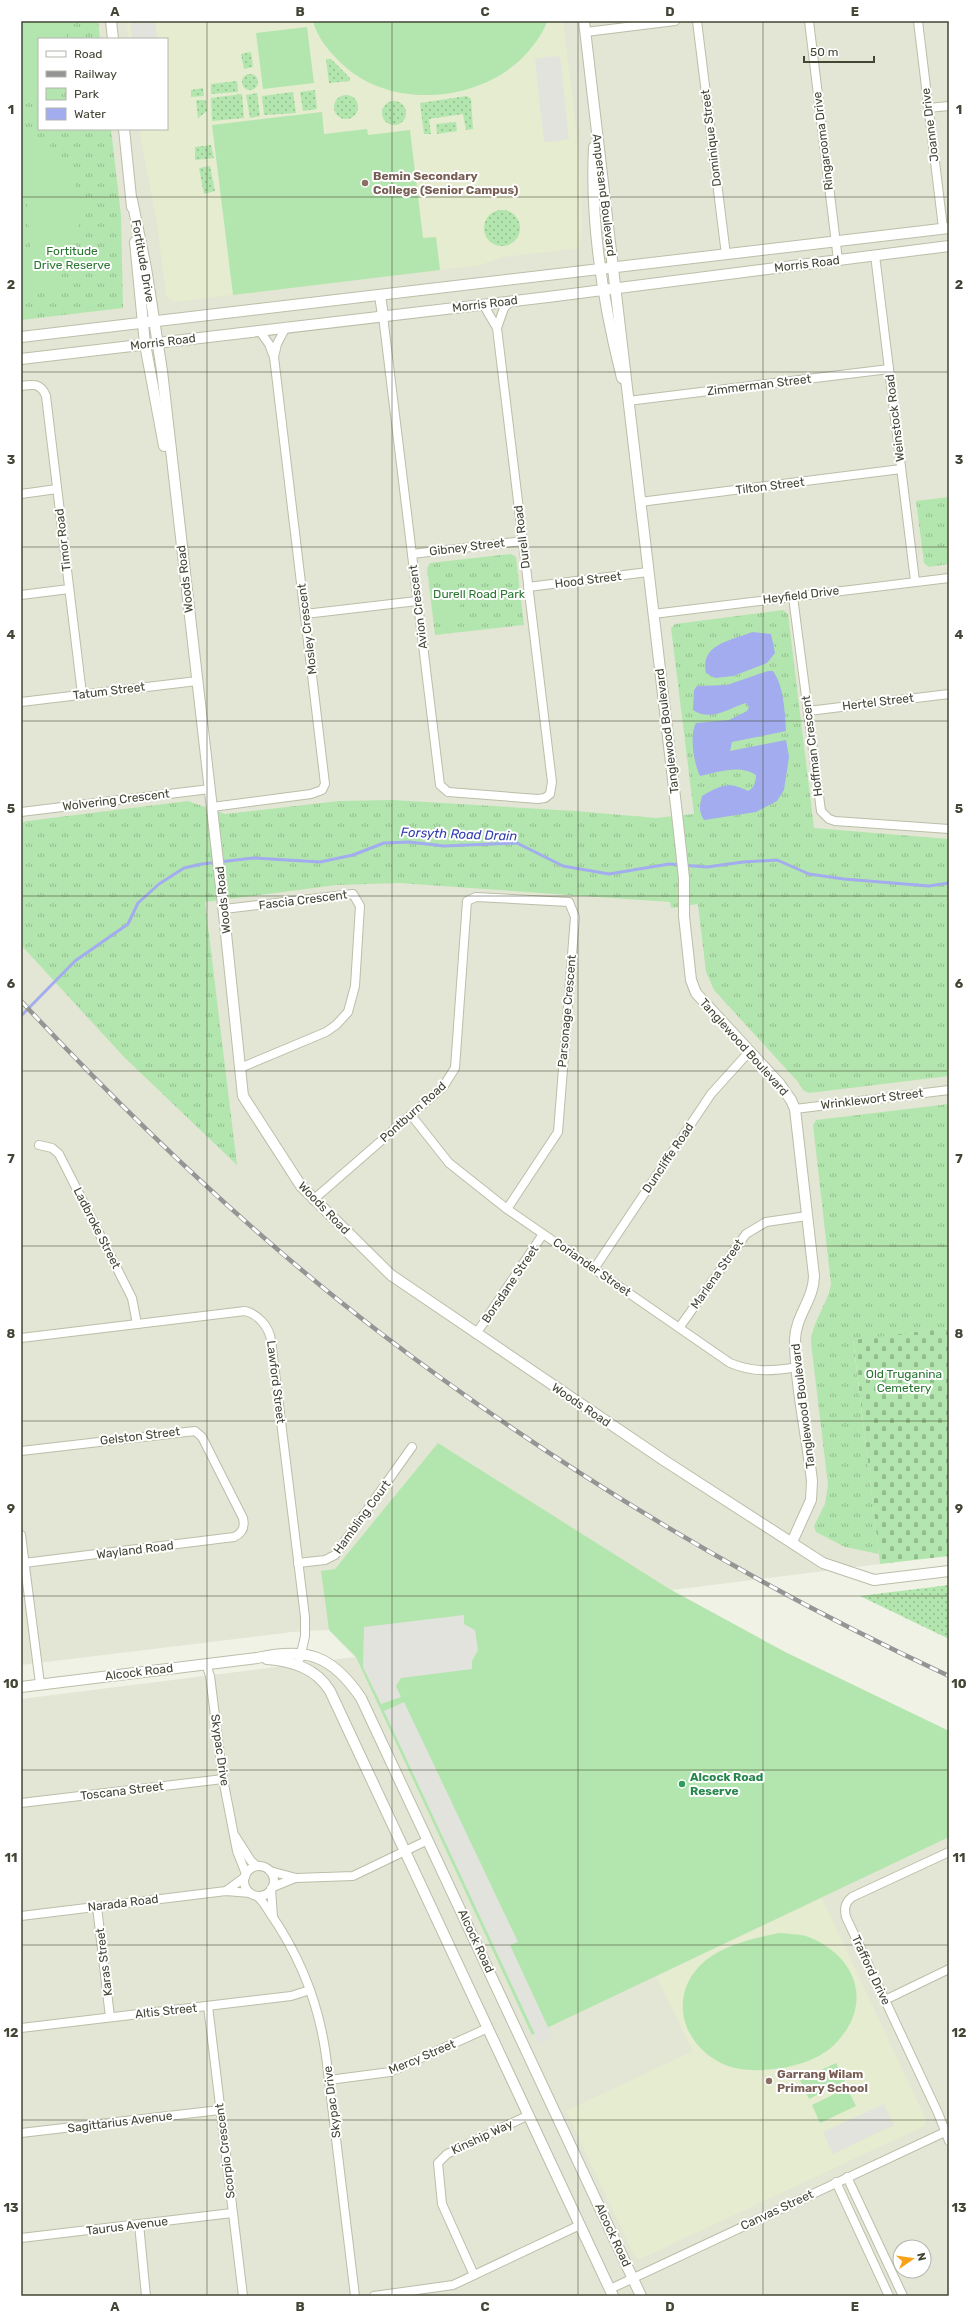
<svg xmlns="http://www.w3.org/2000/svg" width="970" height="2317" viewBox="0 0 970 2317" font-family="Rubik,sans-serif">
  <defs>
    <pattern id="grass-dots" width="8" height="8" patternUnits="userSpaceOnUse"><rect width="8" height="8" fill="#b3e6ae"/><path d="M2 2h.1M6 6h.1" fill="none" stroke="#93bc8e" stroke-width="1.8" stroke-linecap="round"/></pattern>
    <pattern id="cemetery-stones" width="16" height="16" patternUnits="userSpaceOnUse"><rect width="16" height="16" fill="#b3e6ae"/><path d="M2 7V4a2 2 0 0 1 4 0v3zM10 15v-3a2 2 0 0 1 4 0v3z" fill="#93bc8e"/></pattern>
    <pattern id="park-tufts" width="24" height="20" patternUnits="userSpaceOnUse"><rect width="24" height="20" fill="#b3e6ae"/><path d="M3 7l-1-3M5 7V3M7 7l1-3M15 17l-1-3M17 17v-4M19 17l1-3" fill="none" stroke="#93bc8e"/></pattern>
  </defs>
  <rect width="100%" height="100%" fill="#f0f2e5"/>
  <path fill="#e3e6d4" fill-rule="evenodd" d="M21,21H949V1328L853,1340L880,1564L672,1590L785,1652L949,1731V2296H21V1699L355,1657L329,1630L292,1632L21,1665ZM39,39H167V129H39ZM900,2247H924V2271H900Z"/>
  <g fill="#e6eccf">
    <path d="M126,21H563L580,160L582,232L579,248L504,257L480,265L174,302L166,296L157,223L139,129H167V39H129Z"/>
    <path d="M822,1898L926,2120L924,2126L640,2259L635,2257L566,2111L693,2051L656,1976Z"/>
  </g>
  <g fill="url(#grass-dots)">
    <path d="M251,52L253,67L244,69L241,54Z"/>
    <path d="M326,59H331L350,78V81L329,83Z"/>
    <circle cx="250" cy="82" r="8"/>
    <path d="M237,81L238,92L211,94V84Z"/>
    <path d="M203,88L204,96L191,97V90Z"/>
    <path d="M315,90L317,109L303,111L300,92Z"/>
    <path d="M293,92L296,113L264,115L262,96Z"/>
    <path d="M257,93L260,116L250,118L246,95Z"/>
    <path d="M242,94L244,118L212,121L211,98Z"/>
    <circle cx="346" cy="107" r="12"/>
    <path d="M467,96L471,99L473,129L466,130L463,114L429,119L431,134H424L420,103Z"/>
    <path d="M196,100H206L207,111L198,118Z"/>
    <circle cx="394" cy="113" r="12"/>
    <path d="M456,122L457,131L437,134L436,124Z"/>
    <path d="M211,145L214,158L195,160V147Z"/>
    <path d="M210,166L215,191L204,194L199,168Z"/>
    <circle cx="502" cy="228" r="18"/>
    <path d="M949,1585V1639L860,1596Z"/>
  </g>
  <path fill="url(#cemetery-stones)" d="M949,1328V1556L880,1564L853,1339Z"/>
  <g fill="url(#park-tufts)">
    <path d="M21,21H98L100,39H39V129H111L121,216L123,308L21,320Z"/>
    <path d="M949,497V564L929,567L924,563L916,501Z"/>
    <path d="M511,554L516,557L524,625L435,635L427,568L430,563Z"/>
    <path d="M783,610L788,614L814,828L949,839V1076L809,1093L803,1090L798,1082L714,990L706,972L698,904L671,908L670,902L399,883L337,885L205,902L237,1165L124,1057L21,945V823L27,821L188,801L225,814L339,801L392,800L575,811L656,818L694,814L671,628L675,624Z"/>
    <path d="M949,1104V1328L853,1340L879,1554L845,1547L816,1532L814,1526L825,1504L828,1485L811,1343C812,1321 827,1306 831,1284L813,1125L816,1120Z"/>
  </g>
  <g fill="#b3e6ae">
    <path d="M21,21H65L66,39H39V97L21,98Z"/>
    <path d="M313,21H547C544,32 535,43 528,52C482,104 386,112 337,59C326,48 317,36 313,21Z"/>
    <path d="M307,27L314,83L263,89L256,33Z"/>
    <path d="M322,112L324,134L367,129L368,135L410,130L423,238L436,237L440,270L233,295L212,125Z"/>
    <path d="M50,139L51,156C88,183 91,231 57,263L59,290L21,293V261L31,258L24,162L21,161V141Z"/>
    <path d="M451,584L466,597L449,621L434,610V599Z"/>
    <path d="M438,1443L671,1590L785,1652L949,1731V1837L532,2035L356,1657L329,1630L321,1571L335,1569Z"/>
    <path d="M779,1933C788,1934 798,1934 806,1936C855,1954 875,2002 836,2043C821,2059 795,2067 774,2069C757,2071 739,2071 723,2064C680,2044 667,1992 706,1960C727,1944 755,1938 779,1933Z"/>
    <path d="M836,2063L845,2081L809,2099L800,2080Z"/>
    <path d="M847,2088L856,2106L820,2123L812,2105Z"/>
  </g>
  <g fill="#e3e3de">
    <path d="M130,21H155L157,39H132Z"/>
    <path d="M551,56V57L560,56L569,139L552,142H544L535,59Z"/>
    <path d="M464,1615V1624L475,1630L478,1650L472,1661V1669L401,1678L396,1686L401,1697L381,1704L363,1667L364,1627Z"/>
    <path d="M404,1702L518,1942L510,1945L552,2036L540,2045L384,1711Z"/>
    <path d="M884,2104L894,2125L833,2154L823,2132Z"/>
  </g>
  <g fill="#a2acef">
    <path d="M752,632L771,634L775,653L767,663L733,676L715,678L706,673C700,644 730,641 752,632Z"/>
    <path d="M768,671H773C784,686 785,713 786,731L732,742L730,751L786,740L789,757L784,790L777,801L756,812L704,820C698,811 700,805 702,796C721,785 728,781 748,791C754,788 756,782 756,775C740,764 718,772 700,776C694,764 689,735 696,723L729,720L747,711L749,707L746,703C729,708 711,722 693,710L694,690L697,686L727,685Z"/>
  </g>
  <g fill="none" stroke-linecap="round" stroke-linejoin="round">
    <path stroke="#a2acef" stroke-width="3" d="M21,1016L75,961L128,924L138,903L159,884L184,868L202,864L253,858L320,862L353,855L384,843L409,842L444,846L517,843L563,866L609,874L669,864L707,867L743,862L777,860L809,874L844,879L929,886L949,883"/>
    <defs>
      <g id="minor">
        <path d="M697,21L726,255"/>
        <path d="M809,21L838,260"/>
        <path d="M918,21L943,228"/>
        <path d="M586,32L675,21"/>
        <path d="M928,108L949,106"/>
        <path d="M875,255L915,581"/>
        <path d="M383,316L440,785L448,792L538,799L545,798L550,794L552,782L497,328L483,304"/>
        <path d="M497,328L504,308L511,301"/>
        <path d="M274,357L277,344L286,327"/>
        <path d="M21,386C33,384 41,383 46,396L82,694"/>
        <path d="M628,401L889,369"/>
        <path d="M21,494L57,489"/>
        <path d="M640,502L901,469"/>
        <path d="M412,554L523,541"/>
        <path d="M528,587L648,572"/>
        <path d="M21,595L69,589"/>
        <path d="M793,597L821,811L829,819L835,821L949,829"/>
        <path d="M305,614L417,601"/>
        <path d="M653,614L949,578"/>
        <path d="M21,702L197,681"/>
        <path d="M808,711L949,694"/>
        <path d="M212,807L311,794L322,790L325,784L274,357L269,344L259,330"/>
        <path d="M21,812L210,789"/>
        <path d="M224,909L353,894L360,906L355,986L348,1012L336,1025L326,1032L240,1068"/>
        <path d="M795,1109L949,1090"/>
        <path d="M411,1115L449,1163L507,1209L730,1363C754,1373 773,1371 798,1367"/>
        <path d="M39,1145L52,1148L59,1154L132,1298L137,1324"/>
        <path d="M313,1200L443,1087L455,1068L467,901L476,897L569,902L575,917L558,1132L507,1209"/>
        <path d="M594,1269L711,1094L749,1052"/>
        <path d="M679,1328L746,1234L766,1222L807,1216"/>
        <path d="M476,1334L543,1234"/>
        <path d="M21,1338L245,1311C258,1314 269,1327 271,1340L305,1617V1636L300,1658"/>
        <path d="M21,1451L195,1431L202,1437L243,1518C245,1527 243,1533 234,1537L24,1563"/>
        <path d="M21,1535L40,1684"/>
        <path d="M298,1563L325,1560L335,1555L412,1447"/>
        <path d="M206,1664L210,1676L223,1779L237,1851L246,1874"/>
        <path d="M21,1803L223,1779"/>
        <path d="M235,1836L251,1861L257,1866"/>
        <path d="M949,1852L852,1897C845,1903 844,1908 846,1917L938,2113L949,2141"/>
        <circle cx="259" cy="1881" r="15"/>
        <path d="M270,1871L296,1878L353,1876L428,1840"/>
        <path d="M273,1887L295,1878"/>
        <path d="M271,1889L273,1917"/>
        <path d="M226,1891L245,1877"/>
        <path d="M257,1896C263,1901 266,1907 270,1913C300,1956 319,2004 326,2056L355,2296"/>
        <path d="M97,1907L110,2017"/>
        <path d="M21,1916L226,1891L250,1893"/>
        <path d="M885,2000L949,1969"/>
        <path d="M208,2006L243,2296"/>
        <path d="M21,2028L291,1996L310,1990"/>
        <path d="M329,2080L390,2072L488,2028"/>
        <path d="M21,2133L220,2110"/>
        <path d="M847,2177L903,2296"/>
        <path d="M836,2182L889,2296"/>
        <path d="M139,2224L146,2296"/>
        <path d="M21,2238L232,2213"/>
        <path d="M474,2275L442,2204L438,2163L447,2154L529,2115"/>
        <path d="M610,2289L945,2132"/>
        <path d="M374,2296L453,2285L580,2225"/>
      </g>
      <g id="tertiary">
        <path d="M111,21L113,39"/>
        <path d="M584,21L677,814L684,878V916L691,980L696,993L779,1083L791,1100L795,1109L814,1276C814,1299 796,1315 795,1339C795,1383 807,1436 812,1481L811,1500L792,1542"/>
        <path d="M124,129L132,207"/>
        <path d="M594,147C590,225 603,303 622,378"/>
        <path d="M132,200L146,268L162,371L223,905L243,1096L301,1186L391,1275L665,1461L823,1563L874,1580L949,1571"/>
        <path d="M135,242L145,344L164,446"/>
        <path d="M380,295L383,316"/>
        <path d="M21,337L949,228"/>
        <path d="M21,359L548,297L949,246"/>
        <path d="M267,1659C292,1661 316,1668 330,1691L613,2296"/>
        <path d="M21,1687L257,1658C307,1647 332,1655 361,1698L641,2296"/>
      </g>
    </defs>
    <use href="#minor" stroke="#bbbea8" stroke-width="10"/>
    <use href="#tertiary" stroke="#bbbea8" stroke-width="12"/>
    <use href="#minor" stroke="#fff" stroke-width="8"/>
    <use href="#tertiary" stroke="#fff" stroke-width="10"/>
    <defs>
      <path id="rail" d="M21,1001C132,1120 253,1236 383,1335C559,1469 749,1583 949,1676"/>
    </defs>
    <use href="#rail" stroke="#959595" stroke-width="4.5"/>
    <use href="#rail" stroke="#fff" stroke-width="3" stroke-dasharray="9" stroke-linecap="butt"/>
  </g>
  <path fill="none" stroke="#444535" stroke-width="1" stroke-opacity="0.55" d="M207,21V2296M392,21V2296M578,21V2296M763,21V2296M21,197H949M21,372H949M21,547H949M21,721H949M21,896H949M21,1071H949M21,1246H949M21,1421H949M21,1596H949M21,1770H949M21,1945H949M21,2120H949"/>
  <g fill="#8d6e63" stroke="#fff" stroke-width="1.5">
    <circle cx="365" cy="183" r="4"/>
    <circle cx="769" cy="2081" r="4"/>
  </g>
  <circle fill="#2e9e5b" stroke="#fff" stroke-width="1.5" cx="682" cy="1784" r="4"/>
  <g text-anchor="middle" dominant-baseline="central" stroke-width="4" stroke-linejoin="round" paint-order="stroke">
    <g font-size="12" fill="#444535" stroke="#fff">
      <text transform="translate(930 125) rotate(-97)">Joanne Drive</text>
      <text transform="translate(711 138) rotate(-97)">Dominique Street</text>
      <text transform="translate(823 141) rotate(-97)">Ringarooma Drive</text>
      <text transform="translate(604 195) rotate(83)">Ampersand Boulevard</text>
      <text transform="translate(143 261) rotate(80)">Fortitude Drive</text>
      <text transform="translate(807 264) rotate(-7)">Morris Road</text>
      <text transform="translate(485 304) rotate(-7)">Morris Road</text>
      <text transform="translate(163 342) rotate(-7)">Morris Road</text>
      <text transform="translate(759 385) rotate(-7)">Zimmerman Street</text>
      <text transform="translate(895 418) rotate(-97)">Weinstock Road</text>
      <text transform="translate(770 486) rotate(-7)">Tilton Street</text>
      <text transform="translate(522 537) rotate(-97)">Durell Road</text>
      <text transform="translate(63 540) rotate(-97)">Timor Road</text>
      <text transform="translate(467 547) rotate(-7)">Gibney Street</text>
      <text transform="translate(185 579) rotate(-97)">Woods Road</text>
      <text transform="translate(588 580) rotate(-7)">Hood Street</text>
      <text transform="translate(801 595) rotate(-7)">Heyfield Drive</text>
      <text transform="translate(418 607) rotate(-97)">Avion Crescent</text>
      <text transform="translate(307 629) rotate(-97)">Mosley Crescent</text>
      <text transform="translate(109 691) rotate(-7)">Tatum Street</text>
      <text transform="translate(878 702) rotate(-7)">Hertel Street</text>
      <text transform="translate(667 731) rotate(-97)">Tanglewood Boulevard</text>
      <text transform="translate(812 746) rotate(-97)">Hoffman Crescent</text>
      <text transform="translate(116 800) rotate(-7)">Wolvering Crescent</text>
      <text transform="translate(223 900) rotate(-96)">Woods Road</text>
      <text transform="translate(303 900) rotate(-7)">Fascia Crescent</text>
      <text transform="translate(567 1011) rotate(-85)">Parsonage Crescent</text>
      <text transform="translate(744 1047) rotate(48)">Tanglewood Boulevard</text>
      <text transform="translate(872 1099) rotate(-7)">Wrinklewort Street</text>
      <text transform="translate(413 1112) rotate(-42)">Pontburn Road</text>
      <text transform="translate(668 1158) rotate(-56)">Duncliffe Road</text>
      <text transform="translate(324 1208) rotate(46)">Woods Road</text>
      <text transform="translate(97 1228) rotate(63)">Ladbroke Street</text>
      <text transform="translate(592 1267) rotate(35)">Coriander Street</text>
      <text transform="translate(717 1274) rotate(-55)">Marlena Street</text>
      <text transform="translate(510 1284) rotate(-56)">Borsdane Street</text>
      <text transform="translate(276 1382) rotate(83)">Lawford Street</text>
      <text transform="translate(581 1405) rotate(34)">Woods Road</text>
      <text transform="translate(803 1406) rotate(-97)">Tanglewood Boulevard</text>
      <text transform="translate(140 1436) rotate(-7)">Gelston Street</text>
      <text transform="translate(362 1517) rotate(-54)">Hambling Court</text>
      <text transform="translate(135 1550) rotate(-7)">Wayland Road</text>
      <text transform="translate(139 1672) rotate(-7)">Alcock Road</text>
      <text transform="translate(220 1750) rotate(82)">Skypac Drive</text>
      <text transform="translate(122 1791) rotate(-7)">Toscana Street</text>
      <text transform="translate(123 1903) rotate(-7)">Narada Road</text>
      <text transform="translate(476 1941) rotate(65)">Alcock Road</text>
      <text transform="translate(104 1962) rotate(-97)">Karas Street</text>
      <text transform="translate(871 1970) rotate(65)">Trafford Drive</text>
      <text transform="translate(166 2011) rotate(-6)">Altis Street</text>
      <text transform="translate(422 2057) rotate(-23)">Mercy Street</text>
      <text transform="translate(332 2102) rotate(-97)">Skypac Drive</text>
      <text transform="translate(120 2122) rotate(-7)">Sagittarius Avenue</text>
      <text transform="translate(482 2137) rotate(-25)">Kinship Way</text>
      <text transform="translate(225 2151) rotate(-97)">Scorpio Crescent</text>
      <text transform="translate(777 2210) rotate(-25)">Canvas Street</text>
      <text transform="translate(127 2226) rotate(-7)">Taurus Avenue</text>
      <text transform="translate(613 2235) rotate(65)">Alcock Road</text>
    </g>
    <g font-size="12" font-weight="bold" fill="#785e54" stroke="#fff" text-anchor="start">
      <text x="373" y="176">Bemin Secondary<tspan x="373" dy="14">College (Senior Campus)</tspan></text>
      <text x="777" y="2074">Garrang Wilam<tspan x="777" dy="14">Primary School</tspan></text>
    </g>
    <g font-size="12" fill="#297630" stroke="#fff">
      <text x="72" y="251">Fortitude<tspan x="72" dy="14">Drive Reserve</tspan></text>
      <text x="479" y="594">Durell Road Park</text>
      <text x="904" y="1374">Old Truganina<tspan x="904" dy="14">Cemetery</tspan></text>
    </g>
    <g font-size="12" font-weight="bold" fill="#27864d" stroke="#fff" text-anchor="start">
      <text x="690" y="1777">Alcock Road<tspan x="690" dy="14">Reserve</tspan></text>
    </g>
    <g font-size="13" font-style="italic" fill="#303eaf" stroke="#fff">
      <text transform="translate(459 834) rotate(2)">Forsyth Road Drain</text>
    </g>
  </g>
  <rect width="970" height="2317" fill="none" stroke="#ffffff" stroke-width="44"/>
  <rect x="38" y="38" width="130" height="92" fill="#ffffff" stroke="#b4b5ae"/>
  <rect x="46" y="51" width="20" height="6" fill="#ffffff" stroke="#b4b5ae"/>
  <text x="74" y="58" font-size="12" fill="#444535">Road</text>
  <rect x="46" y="71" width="20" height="6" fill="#959595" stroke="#b4b5ae"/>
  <text x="74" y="78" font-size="12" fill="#444535">Railway</text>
  <rect x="46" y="88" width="20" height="12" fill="url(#park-tufts)" stroke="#b4b5ae"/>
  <text x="74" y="98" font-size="12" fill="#444535">Park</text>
  <rect x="46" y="108" width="20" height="12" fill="#a2acef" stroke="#b4b5ae"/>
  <text x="74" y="118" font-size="12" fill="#444535">Water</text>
  <g transform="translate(912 2259) rotate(77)"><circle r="19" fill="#ffffff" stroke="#b4b5ae"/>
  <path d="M0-3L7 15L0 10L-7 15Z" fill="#f7a218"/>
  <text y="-6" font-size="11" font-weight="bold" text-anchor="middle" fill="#444535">N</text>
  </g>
  <path d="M804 56v6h70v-6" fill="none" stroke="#444535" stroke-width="2"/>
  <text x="810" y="56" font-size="12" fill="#444535" stroke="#ffffff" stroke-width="3" paint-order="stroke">50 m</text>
  <rect x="22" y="22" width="926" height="2273" fill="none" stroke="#444535" stroke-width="1.5"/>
  <g font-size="13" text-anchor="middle" font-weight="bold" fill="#444535">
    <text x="115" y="16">A</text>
    <text x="300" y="16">B</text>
    <text x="485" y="16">C</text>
    <text x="670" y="16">D</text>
    <text x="855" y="16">E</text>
    <text x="11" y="114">1</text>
    <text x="959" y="114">1</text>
    <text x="11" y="289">2</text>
    <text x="959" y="289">2</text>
    <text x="11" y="464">3</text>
    <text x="959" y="464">3</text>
    <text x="11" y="639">4</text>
    <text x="959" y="639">4</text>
    <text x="11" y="813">5</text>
    <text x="959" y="813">5</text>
    <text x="11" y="988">6</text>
    <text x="959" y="988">6</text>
    <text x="11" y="1163">7</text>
    <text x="959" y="1163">7</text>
    <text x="11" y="1338">8</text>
    <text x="959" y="1338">8</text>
    <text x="11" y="1513">9</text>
    <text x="959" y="1513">9</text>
    <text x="11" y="1688">10</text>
    <text x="959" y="1688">10</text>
    <text x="11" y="1862">11</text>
    <text x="959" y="1862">11</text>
    <text x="11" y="2037">12</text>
    <text x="959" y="2037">12</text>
    <text x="11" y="2212">13</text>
    <text x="959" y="2212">13</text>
    <text x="115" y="2311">A</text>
    <text x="300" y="2311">B</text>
    <text x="485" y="2311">C</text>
    <text x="670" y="2311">D</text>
    <text x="855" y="2311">E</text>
  </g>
</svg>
